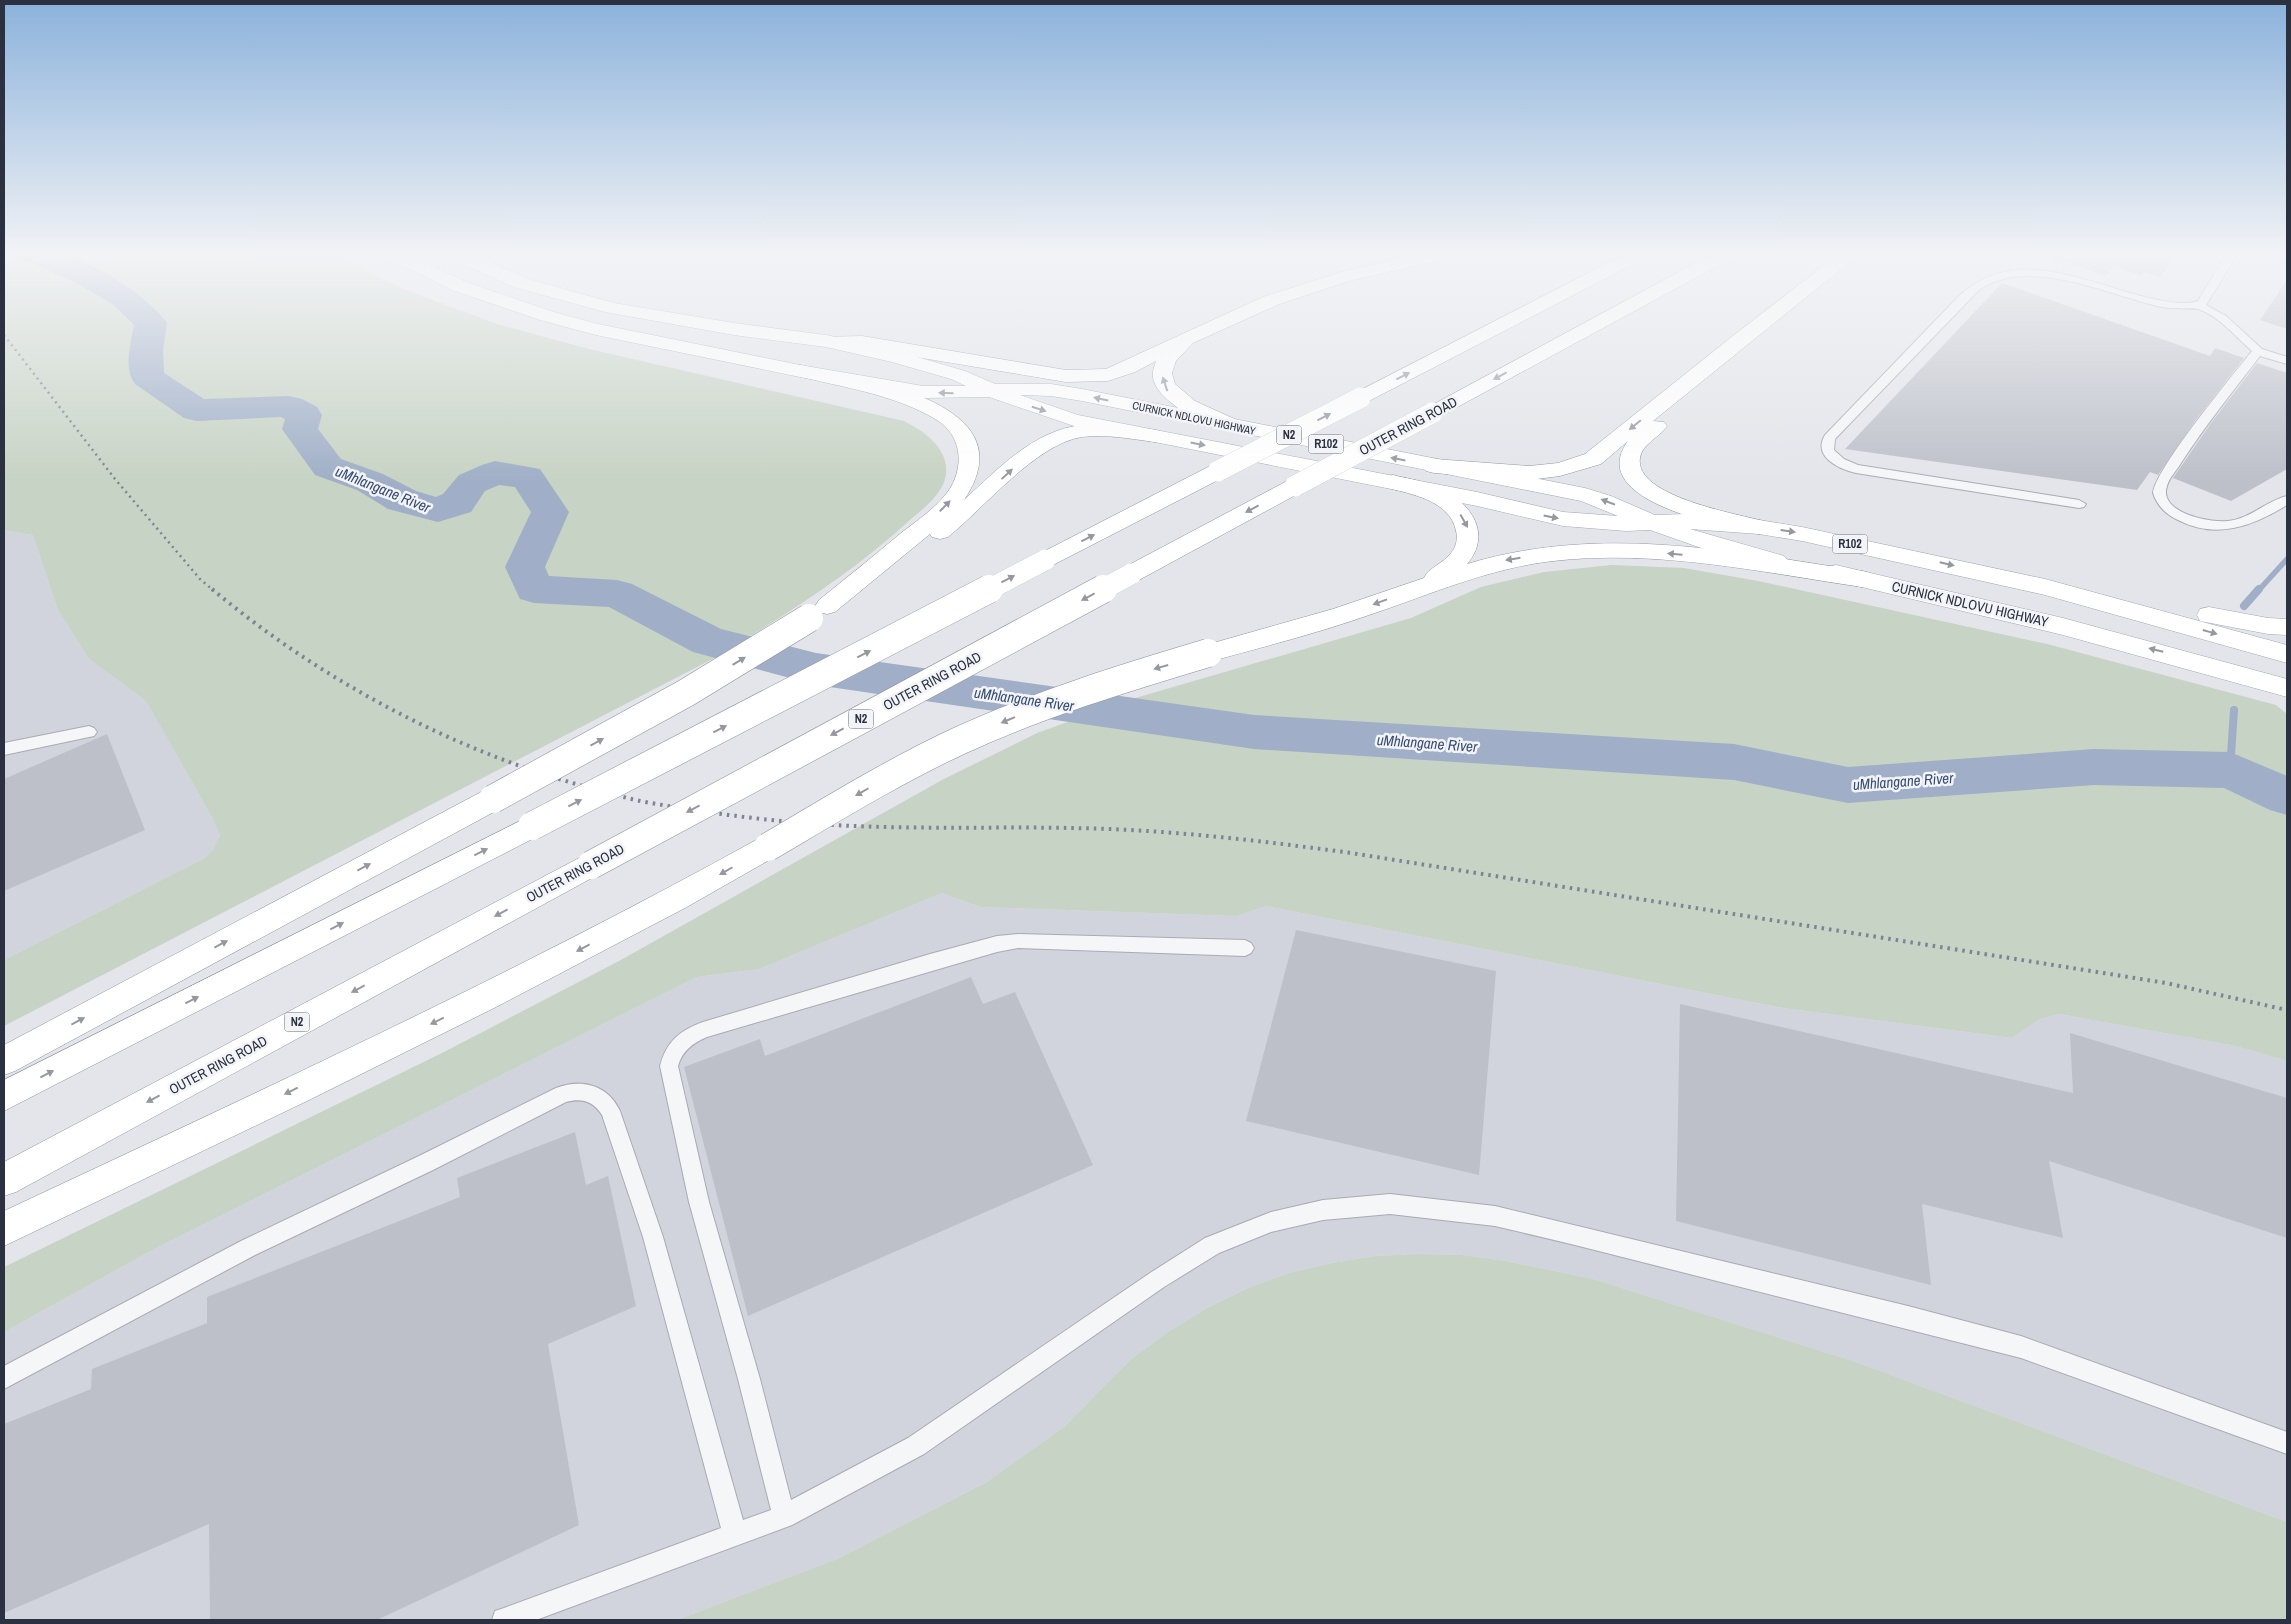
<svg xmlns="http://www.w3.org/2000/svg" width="2291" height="1624" viewBox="0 0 2291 1624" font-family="'Archivo Narrow',sans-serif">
  <rect width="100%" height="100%" fill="#e3e5ea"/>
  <g fill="#d1d4dc">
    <path d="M4,530L33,535L58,610L89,659L146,701L213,819L220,835L213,850L203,859L4,960Z"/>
    <path d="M942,893L980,907L1237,916L1266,906L1783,1008L2012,1038L2040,1019L2059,1014L2236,1046L2287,1061V1522L1856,1362L1593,1279L1506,1261L1462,1255L1418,1254L1375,1256L1332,1263L1289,1273L1248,1288L1207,1308L1168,1332L1130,1360L1064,1427L985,1483L837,1559L677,1620H4V1332L158,1247L697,977L759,969Z"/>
  </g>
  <g fill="#c7d3c4">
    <path d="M4,253H337L384,280L419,295L497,324L589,349L904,421C926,432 952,451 945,479C941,495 923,509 911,519C854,572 788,613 722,654L4,1026V960L203,859L213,850L220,835L213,819L146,701L89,659L58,610L33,535L4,530Z"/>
    <path d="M1612,565L1684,568L1758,581L2047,644L2276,705L2287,714V1061L2236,1046L2059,1014L2040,1019L2012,1038L1783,1008L1266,906L1237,916L980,907L942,893L759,969L697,977L158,1247L4,1332V1267L440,1054L619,961L942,780L1037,733L1132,699L1411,618L1481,587L1544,572Z"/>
    <path d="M1418,1254L1462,1255L1506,1261L1593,1279L1856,1362L2287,1522V1620H677L837,1559L985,1483L1064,1427L1130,1360L1168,1332L1207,1308L1248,1288L1289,1273L1332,1263L1375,1256Z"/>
  </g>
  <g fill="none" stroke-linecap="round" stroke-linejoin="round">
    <path stroke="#a0afc7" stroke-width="5.5" d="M2258,591L2287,559"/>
    <g stroke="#a0afc7" stroke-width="8">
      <path d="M2244,606L2259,589"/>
      <path d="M2230,770L2234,710"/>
    </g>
    <path fill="#a0afc7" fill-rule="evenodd" d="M21,253C34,253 51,250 63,254C94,262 149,297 167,323L163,351L164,373L204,399L289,396L302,399L317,407L322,415L318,429L341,459L383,474L416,491L436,497L443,494L459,475L482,465L495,461L540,469L569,512L545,567L549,576L617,580L632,584L721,629L816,653L1254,715L1734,744L1848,767L2094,749L2230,752L2287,776V815L2270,810L2224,788L2094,785L1848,803L1734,780L1254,749L816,685L693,652L609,607L534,603L520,599L505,567L531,512L515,487L499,485L485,491L471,512L438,522L388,509L357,490L315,475L282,429L285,419L281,417L197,421L184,418L135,384C123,368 131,343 134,325L114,305L76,283L25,260Z"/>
  </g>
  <g fill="#bdc0c9">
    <path d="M2052,253H2179L2160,277L2144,272L2141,276L2114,266L2106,276L2051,257Z"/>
    <path d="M2287,280V329L2260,320Z"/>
    <path d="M2002,283L2210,356L2215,348L2244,358L2195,421L2158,475L2150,472L2137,490L1845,449Z"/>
    <path d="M2257,363L2287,373V469L2231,501L2173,478L2211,423Z"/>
    <path d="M107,734L145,830L4,891V779Z"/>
    <path d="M1296,930L1496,971L1479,1175L1246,1121Z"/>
    <path d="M971,977L983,1004L1015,992L1093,1165L748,1316L684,1067L760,1039L765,1056Z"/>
    <path d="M1680,1004L2073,1093L2070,1033L2287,1098V1238L2049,1161L2063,1238L1922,1204L1931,1285L1676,1221Z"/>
    <path d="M575,1132L586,1185L608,1176L636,1306L548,1344L579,1525L377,1620H210L209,1524L4,1613V1424L91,1389L92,1369L207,1323V1297L460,1197L457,1178Z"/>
  </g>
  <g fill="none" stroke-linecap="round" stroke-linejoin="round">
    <defs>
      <g id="service">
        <path d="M2227,253H2238L2206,305L2226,316L2262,349L2287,357V364L2260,356C2233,391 2205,426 2181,463C2177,470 2169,478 2167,486C2158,513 2210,523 2228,521C2250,519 2266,501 2287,496V505C2253,526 2217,540 2178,520C2167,515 2157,506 2153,493C2155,469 2233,375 2252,351C2236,337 2219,316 2198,309C2194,308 2171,309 2162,307C2109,296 2027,254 1978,291L1835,439L1834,450L1844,459L1858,465L2079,500L2086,504L2084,507L2079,508L1856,473C1839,469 1812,457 1825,435L1958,297C2014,243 2086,283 2149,298C2164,301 2182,306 2198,301Z"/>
        <path d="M89,726L94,728L97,732L94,736L4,755V743Z"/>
        <path d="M1018,934L1245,940L1251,943L1254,948L1251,953L1245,956L1018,948L997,952L707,1037C693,1043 682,1051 678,1066L709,1202L760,1379L791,1500L908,1438L1150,1273L1205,1238L1271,1212L1323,1200L1390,1194L1495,1206L1908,1306L2021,1336L2287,1432V1454L2021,1358L1571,1244L1495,1226L1390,1214L1323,1220L1271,1232L1219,1253L1164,1287L924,1454L792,1525L536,1620H492L495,1611L504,1608L721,1528L643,1237L602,1115C593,1101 582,1098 566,1102L433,1170L255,1255L4,1389V1366L241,1241L419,1156L556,1088C582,1078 608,1085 620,1111L663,1237L743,1520L771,1510L738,1379L689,1202L660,1066C666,1042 680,1030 703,1022L930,954L997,936Z"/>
      </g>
      <g id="primary">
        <path d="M383,253H406L466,282L554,312L598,324L800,365L923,386H966L951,379L892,362L826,347L734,335L605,312L514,287L448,257L445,253H470L528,279L614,303L734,323L826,335L897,351L965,371L995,384H1051L1082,389L1585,488L1611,496L1655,515L1685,514L1759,520L1802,527L2045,579L2287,645V663L2045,595L1802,541L1759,534L1690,529L1784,556L1788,561L1784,566L1776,569L1707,550L1650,530L1626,531L1563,526L1477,506L1074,426L989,397L923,398L800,377L596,335L540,320L452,290L386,257ZM1020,395L1051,396L1082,401L1581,501L1618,516L1563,512L1477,492L1078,415Z"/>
        <path d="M1836,565L2063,618L2287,679V697L2063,635L1828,579L1824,573L1828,567Z"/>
        <path d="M2209,607L2268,618L2287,619V635L2268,634L2200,621L2197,615L2200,609Z"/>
      </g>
      <g id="motorway">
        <path d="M1423,253H1457L1454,257L1349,281L1277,305L1193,343L1176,361L1172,373L1175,384L1195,401L1241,422L1244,426L1241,430C1220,436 1163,405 1155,384C1151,375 1153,370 1156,361L1135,372L1108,381L1066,382L862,348L819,345L816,341L819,337L862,336L1066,370L1106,369L1263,297L1338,273Z"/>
        <path d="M1627,253H1650L1647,257L1367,402L1360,404L1353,402L1350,398L1353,394Z"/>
        <path d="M1714,253H1737L1734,257L1439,417L1432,419L1425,417L1422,413L1425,409Z"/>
        <path d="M1840,253H1861L1653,421L1664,422L1667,426C1660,437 1642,444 1640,458C1634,497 1739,514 1767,522L1770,527L1767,532L1759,534C1723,526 1584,501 1628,441L1601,464L1560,476L1529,480L1434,473L1426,471L1423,466L1426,461L1434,459L1529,466L1558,463L1585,454L1734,335Z"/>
        <path d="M800,365C862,379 1031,401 964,500C998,469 1034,430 1082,425C1106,422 1131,427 1155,430L1162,432L1166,436L1162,440L1155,442C1131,439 1106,434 1082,437C1036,444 984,508 948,537L940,539L932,537L930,534L835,612L827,614L819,612L815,606L819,600C846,578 874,556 901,533C918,520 939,506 951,487C964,464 961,435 937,420C894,394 841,387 793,375L790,371L793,367Z"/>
        <path d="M1218,464L1226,466L1229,471L1226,476L1053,565L1045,568L1037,565L1033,560L1037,555L1210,466Z"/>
        <path d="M1393,475C1409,479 1427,482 1442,489C1472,504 1492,535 1467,564C1600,524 1729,551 1862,571L1870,573L1874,579L1870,585L1862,587C1760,572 1656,549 1553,561C1490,568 1431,594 1372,614C1318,633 1263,647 1208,662L1199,659L1196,653L1199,647L1333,609L1424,578C1428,568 1444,563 1451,553C1456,547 1458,539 1456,531C1450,500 1410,494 1385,487L1382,482L1385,477Z"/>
        <path d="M1295,479L1303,481L1306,486L1303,491L1139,580L1131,582L1123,580L1119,574L1123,568L1287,481Z"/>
        <path d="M493,788L503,791L507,799L503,807L15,1071L4,1075V1045L483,791Z"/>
        <path d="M532,815L542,818L546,826L542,834L4,1111V1080Z"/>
        <path d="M768,836L778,839L782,847L778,855L685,908L496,1007L305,1102L4,1246V1211C258,1092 512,975 758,839Z"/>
        <path d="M591,853L601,857L605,865L601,873L16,1192L4,1196V1162L581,857Z"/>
      </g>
    </defs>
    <use href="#service" stroke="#a8abb4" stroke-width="2"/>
    <use href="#primary" stroke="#a3a8b5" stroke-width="1"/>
    <use href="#motorway" stroke="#8b91a0" stroke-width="1"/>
    <use href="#service" fill="#f5f6f8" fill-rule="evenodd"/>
    <use href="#primary" fill="#fff" fill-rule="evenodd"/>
    <use href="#motorway" fill="#fff" fill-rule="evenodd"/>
    <path stroke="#7d8393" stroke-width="2.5" stroke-dasharray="2 4" stroke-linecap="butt" d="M4,335L115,479L200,579L214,591"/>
    <path stroke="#7d8393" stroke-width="4" stroke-dasharray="2.5 5" stroke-linecap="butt" d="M212,589C323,682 459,754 598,790C616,795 633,800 651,803C718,815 786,823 854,826C946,830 1038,825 1130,830C1204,834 1278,843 1351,853L2166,983L2287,1010"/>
    <defs>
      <g id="motorway-bridge-far1">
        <path d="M1218,471L1360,398"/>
        <path d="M1295,486L1432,413"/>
        <path d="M986,591L1045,560"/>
        <path d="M1100,591L1131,574"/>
      </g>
      <g id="motorway-bridge">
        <path d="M493,799L686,693L809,618"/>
        <path d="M532,826L989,589"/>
        <path d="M768,847C831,810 894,771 961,740C1040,704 1124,678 1208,653"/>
        <path d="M591,865L1103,589"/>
      </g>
    </defs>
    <use href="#motorway-bridge-far1" stroke="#8b91a0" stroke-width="21" stroke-linecap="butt"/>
    <use href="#motorway-bridge" stroke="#8b91a0" stroke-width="29" stroke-linecap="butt"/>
    <use href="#motorway-bridge-far1" stroke="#fff" stroke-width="21"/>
    <use href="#motorway-bridge" stroke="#fff" stroke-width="28"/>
  </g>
  <defs><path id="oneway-solid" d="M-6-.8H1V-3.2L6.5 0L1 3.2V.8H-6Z" transform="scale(1.25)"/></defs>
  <g fill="#9698a0">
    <use href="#oneway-solid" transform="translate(1403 376) rotate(-27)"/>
    <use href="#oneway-solid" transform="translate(1500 376) rotate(152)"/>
    <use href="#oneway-solid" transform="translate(1165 384) rotate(-108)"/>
    <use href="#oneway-solid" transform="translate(946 393) rotate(-179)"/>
    <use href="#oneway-solid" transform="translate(1101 399) rotate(-168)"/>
    <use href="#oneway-solid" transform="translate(1039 409) rotate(18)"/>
    <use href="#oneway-solid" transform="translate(1324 417) rotate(-27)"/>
    <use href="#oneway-solid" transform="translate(1635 425) rotate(141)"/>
    <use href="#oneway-solid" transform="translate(1198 444) rotate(11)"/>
    <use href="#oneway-solid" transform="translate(1398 459) rotate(-169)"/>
    <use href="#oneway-solid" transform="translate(1007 474) rotate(-43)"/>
    <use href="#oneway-solid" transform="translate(1608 502) rotate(-159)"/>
    <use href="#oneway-solid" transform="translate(945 506) rotate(-46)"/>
    <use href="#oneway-solid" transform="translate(1252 509) rotate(152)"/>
    <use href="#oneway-solid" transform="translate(1551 517) rotate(11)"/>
    <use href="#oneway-solid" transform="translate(1464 521) rotate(61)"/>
    <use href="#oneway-solid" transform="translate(1788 531) rotate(8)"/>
    <use href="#oneway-solid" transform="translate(1088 538) rotate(-27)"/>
    <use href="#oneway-solid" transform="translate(1675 554) rotate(-175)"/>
    <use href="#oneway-solid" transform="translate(1513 559) rotate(171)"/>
    <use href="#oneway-solid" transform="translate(1947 564) rotate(13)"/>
    <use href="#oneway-solid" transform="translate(1008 579) rotate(-27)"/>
    <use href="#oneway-solid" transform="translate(1088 597) rotate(152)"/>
    <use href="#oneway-solid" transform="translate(1380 602) rotate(160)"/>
    <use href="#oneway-solid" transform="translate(2210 632) rotate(16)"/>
    <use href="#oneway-solid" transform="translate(2156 650) rotate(-166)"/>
    <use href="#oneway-solid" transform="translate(864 654) rotate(-27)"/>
    <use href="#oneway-solid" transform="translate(739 661) rotate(-31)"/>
    <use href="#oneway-solid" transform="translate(1161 667) rotate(164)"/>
    <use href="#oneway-solid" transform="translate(1008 720) rotate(157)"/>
    <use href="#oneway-solid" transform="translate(720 729) rotate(-27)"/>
    <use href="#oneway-solid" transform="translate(837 732) rotate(152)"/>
    <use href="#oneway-solid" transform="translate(597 742) rotate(-29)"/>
    <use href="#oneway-solid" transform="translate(862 792) rotate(150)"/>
    <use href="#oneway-solid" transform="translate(575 803) rotate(-27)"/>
    <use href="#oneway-solid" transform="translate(693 809) rotate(152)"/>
    <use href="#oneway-solid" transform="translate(481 852) rotate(-27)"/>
    <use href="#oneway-solid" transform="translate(364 867) rotate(-28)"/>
    <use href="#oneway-solid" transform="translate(726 871) rotate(150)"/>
    <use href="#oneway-solid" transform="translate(501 913) rotate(152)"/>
    <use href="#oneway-solid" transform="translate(337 926) rotate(-27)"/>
    <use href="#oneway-solid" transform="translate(221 944) rotate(-28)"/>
    <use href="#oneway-solid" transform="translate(583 948) rotate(152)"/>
    <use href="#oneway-solid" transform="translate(358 989) rotate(152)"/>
    <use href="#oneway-solid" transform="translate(192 1000) rotate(-27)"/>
    <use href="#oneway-solid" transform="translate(78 1021) rotate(-28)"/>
    <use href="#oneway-solid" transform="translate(437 1021) rotate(154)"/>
    <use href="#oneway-solid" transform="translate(47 1074) rotate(-27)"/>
    <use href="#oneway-solid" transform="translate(291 1091) rotate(154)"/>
    <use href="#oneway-solid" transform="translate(153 1099) rotate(152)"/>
  </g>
  <linearGradient id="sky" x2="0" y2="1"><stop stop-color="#8bb2db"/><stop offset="0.53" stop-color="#f2f3f6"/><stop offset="1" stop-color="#f2f3f6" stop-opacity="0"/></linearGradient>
  <rect width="2291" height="481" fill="url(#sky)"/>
  <g text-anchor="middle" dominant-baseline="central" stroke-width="5" stroke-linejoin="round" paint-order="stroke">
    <g font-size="11" fill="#2c3141" stroke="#f2f4f7">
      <text transform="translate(1194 418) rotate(12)">CURNICK NDLOVU HIGHWAY</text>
    </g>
    <g fill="#f2f4f7" stroke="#676c78" stroke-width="1">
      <rect x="1276.5" y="425.5" width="25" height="19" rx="4"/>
      <rect x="1308.5" y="434.5" width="35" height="19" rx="4"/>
      <rect x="1832.5" y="534.5" width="35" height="19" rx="4"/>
      <rect x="848.5" y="709.5" width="25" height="19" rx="4"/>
      <rect x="284.5" y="1012.5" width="25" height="19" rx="4"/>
    </g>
    <g font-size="12" font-weight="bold" fill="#2c3141">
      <text x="1289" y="435">N2</text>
      <text x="1326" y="444">R102</text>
      <text x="1850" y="544">R102</text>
      <text x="861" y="719">N2</text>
      <text x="297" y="1022">N2</text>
    </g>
    <g font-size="14" fill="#2c3141" stroke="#f2f4f7">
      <text transform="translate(1408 426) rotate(-28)">OUTER RING ROAD</text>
      <text transform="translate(1970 604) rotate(13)">CURNICK NDLOVU HIGHWAY</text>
      <text transform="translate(932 681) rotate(-28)">OUTER RING ROAD</text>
      <text transform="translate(575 873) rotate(-28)">OUTER RING ROAD</text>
      <text transform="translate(218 1065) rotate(-28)">OUTER RING ROAD</text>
    </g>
    <g font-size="15" font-style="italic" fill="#384c73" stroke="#f2f4f7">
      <text transform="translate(383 489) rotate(22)">uMhlangane River</text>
      <text transform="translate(1024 699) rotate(8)">uMhlangane River</text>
      <text transform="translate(1427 743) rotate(4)">uMhlangane River</text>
      <text transform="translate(1903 781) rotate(-4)">uMhlangane River</text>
    </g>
  </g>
  <rect width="2291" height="1624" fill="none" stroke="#2c3141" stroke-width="10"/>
</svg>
